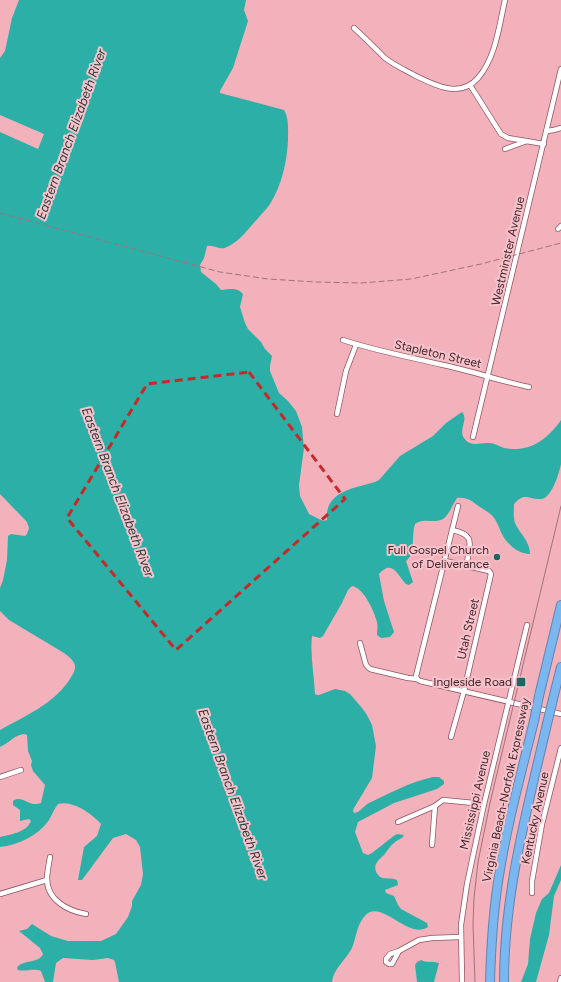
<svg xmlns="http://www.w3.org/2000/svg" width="561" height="982" viewBox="0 0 561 982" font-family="Figtree,sans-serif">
  <rect width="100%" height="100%" fill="#f3b1bc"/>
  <g fill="#2cafa6">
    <path d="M19,0H246L244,10L248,21L233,68L220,91V93L284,110C289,118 288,130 288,140C287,161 282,185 270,204C265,211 258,218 252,225C245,233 238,242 227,247C220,251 214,244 207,246L204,258L200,265L201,272L216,284L221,290C230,289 237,287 243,294L240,307L245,323L248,329L261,342L265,349L272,356L270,366V371L279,393L288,401L296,411L302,427L304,448L299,485L300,496L309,514L323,521L327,520C324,492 354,488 375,482L379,480L400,456L433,436L446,423L462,412C469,420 458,429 464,438C471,448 480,442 489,443C494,443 499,446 504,448C529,453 547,440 561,420C561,434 561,451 561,464C559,474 551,500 540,499C527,499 525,492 514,504C514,510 513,517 515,523C520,534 530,541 530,554C519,554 509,546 503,536C500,531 499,526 496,521C492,513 484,510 477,505C471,500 466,497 457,498C453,504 449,515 443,519C434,524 423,517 415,524C411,535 416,554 406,561L413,582L409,585L406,584C397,575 393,559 379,574L384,601L394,632L390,637L381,638L377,635C377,631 378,626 377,622C374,611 364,588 352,586L348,590L342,603L323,636L320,638L312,636C310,656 314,674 315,694L317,695H319L335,689L345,691L350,694L362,708L367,715L372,725L376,746L372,778L354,808L353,811L354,813C361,812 363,806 369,803C390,793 410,782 433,777H439L444,781V784L437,789L394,803L358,822L355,832L363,853L368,855L372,853L395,835L398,834L403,835L404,836C401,839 397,840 394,843C390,846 387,851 384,855C377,861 371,867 379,876C383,880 392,877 397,880L398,885L385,890L386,893L394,896L398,905L401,909L427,923L428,927C408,941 380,896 364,917C357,925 356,938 352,948C346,960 333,969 332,982H119L115,962L114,960L108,958L93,960L63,958L56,963L53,982H45L41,971C33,968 25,972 18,970L17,968C22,959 39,964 43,954L40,948L19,931L27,929L32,924L51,936L68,941H101L116,934L128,917L132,906V901L141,885L143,874L140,847L136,840L126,834L113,838L82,880H78L84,847L97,836L101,824C92,814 73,800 58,804C54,809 52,815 49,820C38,836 18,845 0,847V837C11,834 26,833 31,821L29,819L20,821V810L13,805V801C22,794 29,808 41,803L45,785L33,771L31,765L32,761L28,751L27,735L24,734C14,735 9,743 0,747V730C25,716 54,704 70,679C72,675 75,672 75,667C75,661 69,657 64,653L9,620L0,611V588L3,580L7,560L8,536L11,534L25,536L27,534L29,528L27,522L0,494V132L38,149L44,134L0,115V58L5,51L12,18Z"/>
    <path d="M561,865V880L554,896L549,935L536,982H521L528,964L530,939L536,913L542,899L549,893Z"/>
    <path d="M421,960C427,963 432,961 439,963L434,982H417L415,965L417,962Z"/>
  </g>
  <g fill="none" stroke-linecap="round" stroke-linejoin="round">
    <defs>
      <g id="street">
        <path d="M354,28C365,38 375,48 385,58C394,65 405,70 414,75C434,85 460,99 478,78C496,57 499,26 505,0"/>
        <path d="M470,85L501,134L508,138L544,144"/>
        <path d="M547,131L554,130L561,128"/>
        <path d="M505,149L527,141"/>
        <path d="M558,229L561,226"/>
        <path d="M343,340C376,351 410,357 443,365C472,371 500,381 529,387"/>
        <path d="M337,414L346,371L356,345"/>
        <path d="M473,437L561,69"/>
        <path d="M452,530C477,535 469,545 467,563L470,567"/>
        <path d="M445,561L489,571L491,574L464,691L451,737"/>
        <path d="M360,643L366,665L370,669L408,678L417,679L420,681L561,714"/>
        <path d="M417,679L416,676L458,506"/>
        <path d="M0,777L21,770"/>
        <path d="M398,822L435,806L443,800L484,804"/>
        <path d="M432,845L435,806"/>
        <path d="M50,857C49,864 47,872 47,879C47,900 68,911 86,914"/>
        <path d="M532,893V881L542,824L561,748"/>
        <path d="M0,894L47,880"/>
        <path d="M399,951L392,964H389L386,962V959L390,954L399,951L419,940L432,938L460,937"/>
        <path d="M462,982L461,925L467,884L484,804L527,625"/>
        <path d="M560,982L561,978"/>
      </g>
      <g id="highway">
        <path d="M539,696L561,605"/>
        <path d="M553,699L561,667"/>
        <path d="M490,982C491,948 493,915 498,882C506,828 521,774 534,721"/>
        <path d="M504,982C504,893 527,810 547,724"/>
      </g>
    </defs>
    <use href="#street" stroke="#8e5560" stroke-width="6"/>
    <use href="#highway" stroke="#6684ab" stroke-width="10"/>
    <use href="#street" stroke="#fff" stroke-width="4.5"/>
    <use href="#highway" stroke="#7ab7f0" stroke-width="8"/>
    <path stroke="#a2727a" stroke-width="1" d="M475,982L473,924L474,898L478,862L490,803L561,506"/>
    <path stroke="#a2727a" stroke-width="1" stroke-dasharray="6 3" stroke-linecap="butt" d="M0,213L220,272L268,279L316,282L361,283L411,279L481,264L561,243"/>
    <defs>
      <g id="highway-bridge">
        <path d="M534,721L539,696"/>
        <path d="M547,724L553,699"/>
      </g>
    </defs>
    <use href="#highway-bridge" stroke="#6684ab" stroke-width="10" stroke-linecap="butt"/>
    <use href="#highway-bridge" stroke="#7ab7f0" stroke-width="8"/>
  </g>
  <path fill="none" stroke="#c72828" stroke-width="3" stroke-dasharray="8 5" stroke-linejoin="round" d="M249,372L345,499L176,650L67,518L147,384Z"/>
  <g fill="#1c6762" stroke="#f8c2cb" stroke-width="1.5">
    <circle cx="497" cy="557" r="4"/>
    <rect x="516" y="677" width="10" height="10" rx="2"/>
  </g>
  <g text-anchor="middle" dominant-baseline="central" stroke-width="4" stroke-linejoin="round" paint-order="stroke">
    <g font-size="12" fill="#40262b" stroke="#f8c2cb">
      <text transform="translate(508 251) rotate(-77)">Westminster Avenue</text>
      <text transform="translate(438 354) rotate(13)">Stapleton Street</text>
      <text transform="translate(468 629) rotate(-77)">Utah Street</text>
      <text transform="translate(506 790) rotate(-78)">Virginia Beach-Norfolk Expressway</text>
      <text transform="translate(475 800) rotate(-77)">Mississippi Avenue</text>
      <text transform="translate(535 818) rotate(-78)">Kentucky Avenue</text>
    </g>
    <g font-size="12" fill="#40262b" stroke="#f8c2cb" text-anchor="end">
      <text x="489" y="550">Full Gospel Church<tspan x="489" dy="14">of Deliverance</tspan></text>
      <text x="512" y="682">Ingleside Road</text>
    </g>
    <g font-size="13" font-style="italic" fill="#1f3a38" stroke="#f8c2cb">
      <text transform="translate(71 134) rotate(-70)">Eastern Branch Elizabeth River</text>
      <text transform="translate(118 492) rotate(69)">Eastern Branch Elizabeth River</text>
      <text transform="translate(233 794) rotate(70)">Eastern Branch Elizabeth River</text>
    </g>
  </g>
</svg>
